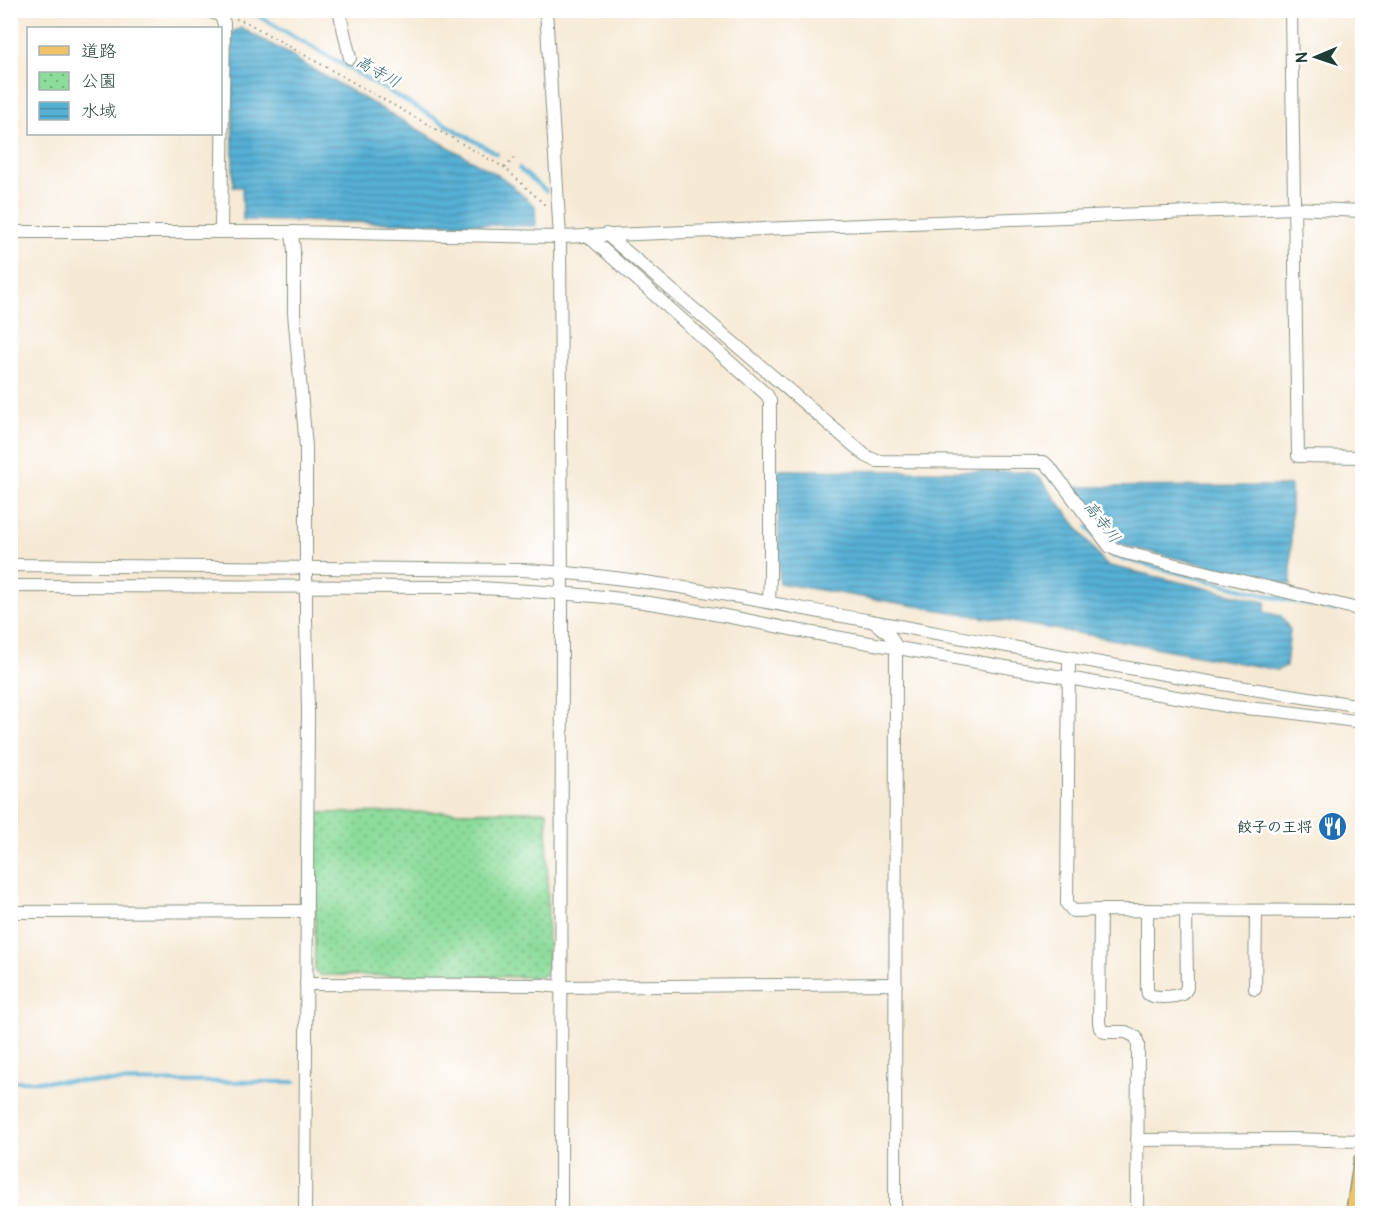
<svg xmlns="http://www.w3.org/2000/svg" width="1373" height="1224" viewBox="0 0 1373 1224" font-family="Pangolin,'Klee One',sans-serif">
  <defs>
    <pattern id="park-dots" width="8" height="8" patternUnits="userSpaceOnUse" patternTransform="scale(1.5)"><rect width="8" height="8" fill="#8ddc9b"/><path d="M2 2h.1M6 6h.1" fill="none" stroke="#73b47f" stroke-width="1.8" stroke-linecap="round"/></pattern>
    <pattern id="water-rules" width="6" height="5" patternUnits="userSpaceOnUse" patternTransform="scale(1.5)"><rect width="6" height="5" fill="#56b0d4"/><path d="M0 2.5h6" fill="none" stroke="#4790ad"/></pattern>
  </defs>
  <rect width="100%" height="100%" fill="#fff"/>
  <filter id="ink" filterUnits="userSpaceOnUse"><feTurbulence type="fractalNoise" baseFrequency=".0167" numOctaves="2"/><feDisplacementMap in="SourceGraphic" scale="12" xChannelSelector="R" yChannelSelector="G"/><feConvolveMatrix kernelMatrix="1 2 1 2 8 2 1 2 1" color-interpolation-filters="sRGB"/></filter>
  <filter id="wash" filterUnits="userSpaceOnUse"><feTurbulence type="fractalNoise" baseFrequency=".008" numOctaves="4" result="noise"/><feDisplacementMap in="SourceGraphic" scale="24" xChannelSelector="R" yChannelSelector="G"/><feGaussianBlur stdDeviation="1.35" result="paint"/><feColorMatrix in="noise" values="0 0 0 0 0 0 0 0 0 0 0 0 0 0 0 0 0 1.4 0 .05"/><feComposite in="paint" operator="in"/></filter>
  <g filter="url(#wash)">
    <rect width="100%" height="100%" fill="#f6e9d4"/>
    <path fill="url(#park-dots)" stroke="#568c68" stroke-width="1.5" d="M547,811L548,971L541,977L320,975L315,970L316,813Z"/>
    <g fill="url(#water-rules)" stroke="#3a7684" stroke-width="1.5">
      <path d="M241,28L293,56L300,62L503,178L535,206L536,226L243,220L242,187H233L232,32Z"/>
      <path d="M778,470L1028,472L1040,478L1106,565L1266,602L1264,612L1281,616L1290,630L1286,666L1277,670L1095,636L779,583Z"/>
      <path d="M1291,486V585L1120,545L1108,535L1074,487Z"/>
    </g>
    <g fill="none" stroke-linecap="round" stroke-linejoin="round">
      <g stroke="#56b0d4" stroke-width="4">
        <path d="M248,10L497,154"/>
        <path d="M519,168L546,191"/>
        <path d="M1035,467L1042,470L1053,480"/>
        <path d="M1088,527L1102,547L1113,556L1282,599L1336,610"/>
        <path d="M10,1081L295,1082"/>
      </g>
    </g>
  </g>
  <g filter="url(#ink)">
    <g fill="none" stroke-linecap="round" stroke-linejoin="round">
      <defs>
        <g id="minor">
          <path d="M205,10L220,15L224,23L221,231"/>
          <path d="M339,10L350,58"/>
          <path d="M546,10L560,237L562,593L561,1214"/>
          <path d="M1291,10L1298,456L1362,457"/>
          <path d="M10,232H292L560,237L1293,208L1362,211"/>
          <path d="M292,232L294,251V313L306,447V620L308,709L305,1214"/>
          <path d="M606,234L866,456L877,461L1044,462L1052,470L1110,547L1122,552L1362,610"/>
          <path d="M587,235L767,395L770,401V576L769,602"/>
          <path d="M10,565L521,570C638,575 756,601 871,621C1035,651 1198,682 1362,706"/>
          <path d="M10,586L466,587C512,590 558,592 604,597C666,604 728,616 790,629L1233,707L1280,711L1362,722"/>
          <path d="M875,623L889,634L896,646L895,1214"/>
          <path d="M1069,658L1067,904L1073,911L1100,910L1362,911"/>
          <path d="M1100,910L1099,1022L1100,1028L1105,1032H1126L1136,1037L1138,1044L1137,1214"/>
          <path d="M1147,910V988L1148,994C1156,999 1174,997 1183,994L1187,988L1186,911"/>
          <path d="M10,912L306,911"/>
          <path d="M306,984L542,985L560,987L896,984"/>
          <path d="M1255,989L1256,911"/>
          <path d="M1137,1140L1291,1139L1362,1141"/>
        </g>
        <path id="major" d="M1354,1214L1362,1161"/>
      </defs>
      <use href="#minor" stroke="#8a9384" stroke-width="14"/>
      <use href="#major" stroke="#8a9384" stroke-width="19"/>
      <g stroke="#8a9384" stroke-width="2" stroke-dasharray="1.5 4.5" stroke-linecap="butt">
        <path d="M236,19L246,22L505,168L546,206"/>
        <path d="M505,168L514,158"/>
      </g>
      <use href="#minor" stroke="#fff" stroke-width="12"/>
      <use href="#major" stroke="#f1c369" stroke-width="16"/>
    </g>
  </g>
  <defs>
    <symbol id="restaurant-disc" viewBox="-11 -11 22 22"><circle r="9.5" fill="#1f6fb2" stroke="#fff"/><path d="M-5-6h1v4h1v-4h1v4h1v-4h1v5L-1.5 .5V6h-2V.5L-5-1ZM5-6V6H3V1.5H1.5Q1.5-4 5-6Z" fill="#fff"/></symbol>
  </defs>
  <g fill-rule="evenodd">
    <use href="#restaurant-disc" x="1316" y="810" width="33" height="33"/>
  </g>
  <g text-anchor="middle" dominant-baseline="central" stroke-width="5" stroke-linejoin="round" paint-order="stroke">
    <g font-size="15" font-weight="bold" fill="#1f3d34" stroke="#fff" text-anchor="end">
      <text x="1312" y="827">餃子の王将</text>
    </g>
    <g font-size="16" font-style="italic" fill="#32656c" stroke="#fff">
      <text transform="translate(378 72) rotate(30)">高寺川</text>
      <text transform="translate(1102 522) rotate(52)">高寺川</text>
    </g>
  </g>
  <rect width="1373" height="1224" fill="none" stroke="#fff" stroke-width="36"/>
  <rect x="27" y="27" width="195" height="108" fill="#ffffff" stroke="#a5b1ae" stroke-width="1.5"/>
  <rect x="39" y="46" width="30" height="9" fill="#f1c369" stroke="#a5b1ae" stroke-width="1.5"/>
  <text x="81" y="57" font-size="18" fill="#1f3d34">道路</text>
  <rect x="39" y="72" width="30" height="18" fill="url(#park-dots)" stroke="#a5b1ae" stroke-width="1.5"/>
  <text x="81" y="87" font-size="18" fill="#1f3d34">公園</text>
  <rect x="39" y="102" width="30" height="18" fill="url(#water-rules)" stroke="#a5b1ae" stroke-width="1.5"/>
  <text x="81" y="117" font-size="18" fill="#1f3d34">水域</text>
  <g transform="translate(1316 57) rotate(268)" stroke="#ffffff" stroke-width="4.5" paint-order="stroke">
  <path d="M0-4.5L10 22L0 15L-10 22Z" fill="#1f3d34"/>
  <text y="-9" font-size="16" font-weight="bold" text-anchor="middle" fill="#1f3d34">N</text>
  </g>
</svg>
